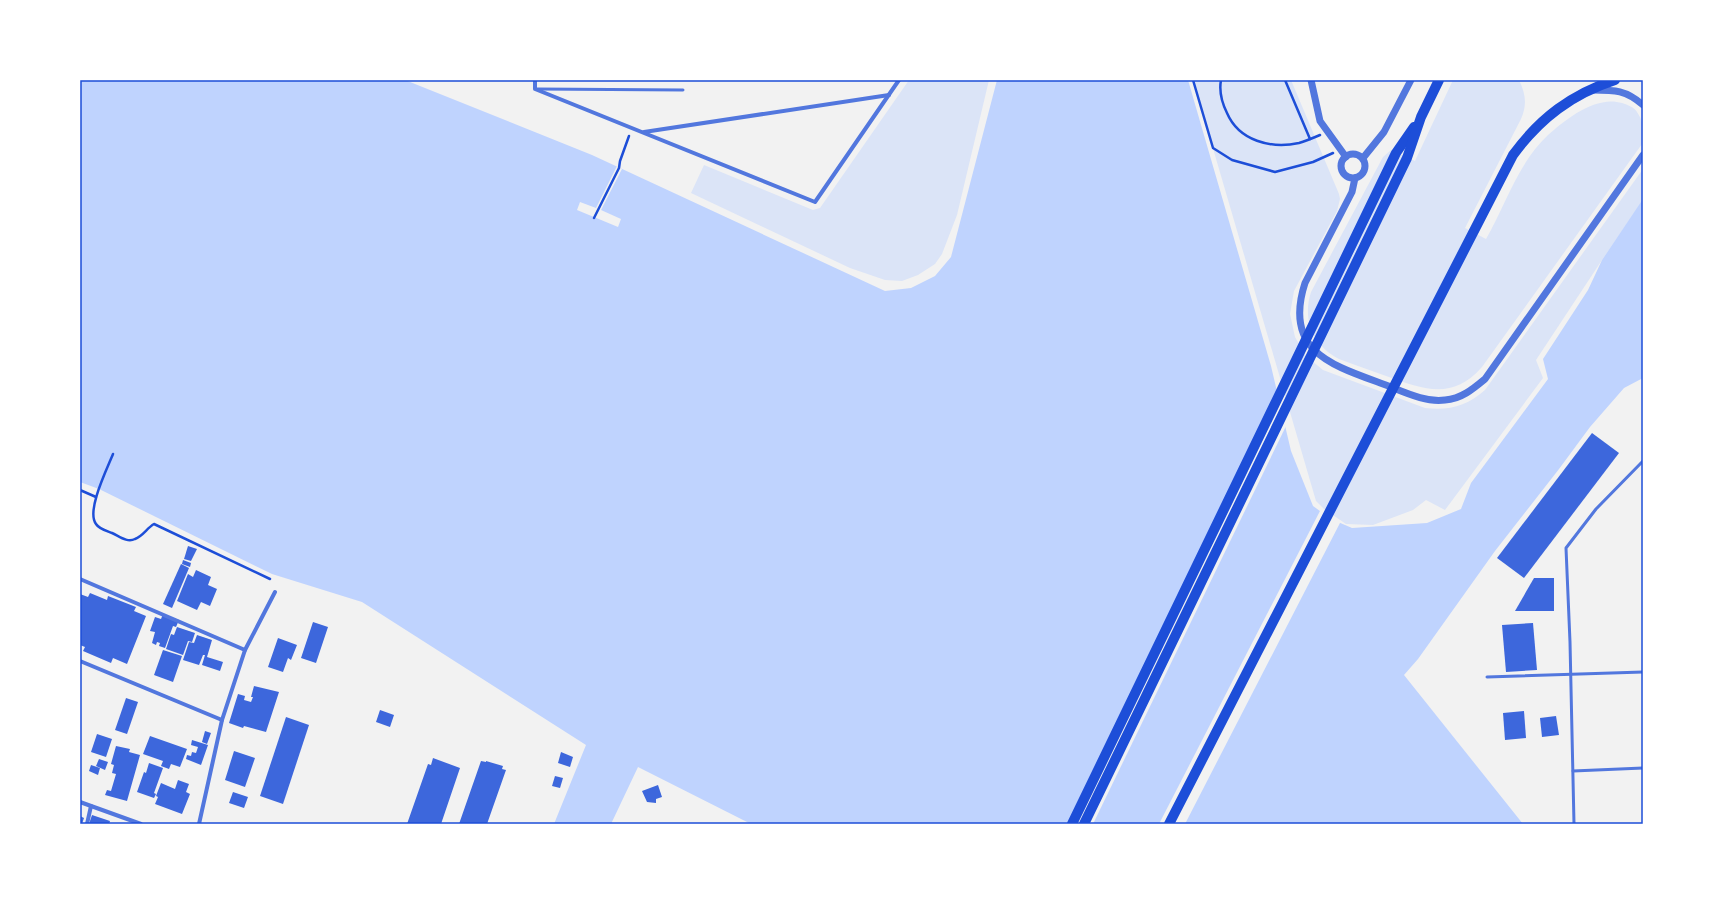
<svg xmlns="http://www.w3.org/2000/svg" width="1723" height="904" viewBox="0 0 1723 904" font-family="'Roboto Condensed',sans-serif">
  <rect width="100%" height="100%" fill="#f2f2f2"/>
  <g fill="#dbe4f7">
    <path d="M909,80H989L957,215L942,254L935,264L918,275L902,281L885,280L850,268L691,193L704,165L813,210L820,208Z"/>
    <path d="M1193,80H1291L1339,194L1340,199L1337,211L1294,291L1290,314L1295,337L1306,356L1323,370L1425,408C1449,411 1467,406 1485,390L1643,169V200L1602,260L1536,360L1543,378L1445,510L1426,500L1413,510L1373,525L1346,524L1324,509L1316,501Z"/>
    <path d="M1453,80H1519C1526,94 1527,105 1521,119L1465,228L1486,239C1506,204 1518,163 1548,135C1566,119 1596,95 1622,103C1628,105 1634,107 1637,112C1644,122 1645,132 1642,144L1482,367C1453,400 1425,390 1389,377C1372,371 1355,365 1339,359C1313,345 1302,320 1311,292L1383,157L1391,150L1415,161Z"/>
  </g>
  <path fill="#bfd3fe" d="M80,80H405L592,155L885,291L911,288L935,276L951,257L997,80H1188L1271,366L1291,451L1313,506L1331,519L1352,528L1427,523L1461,509L1471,483L1548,379L1543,359L1588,290L1602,260L1643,199V378L1624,388L1590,427L1559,469L1495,551L1418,659L1404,675L1523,824H751L638,767L611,824H554L586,745L362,602L272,574L99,489L80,482Z"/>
  <g fill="#f2f2f2">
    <path d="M617,166L622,169L601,210L621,219L618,227L577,210L580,202L596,208Z"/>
    <path d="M1279,388L1287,424L1093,824H1067Z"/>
    <path d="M1321,509L1332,517L1341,521L1185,824H1159Z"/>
  </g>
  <g fill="#3d67dc">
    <path d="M1592,433L1619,453L1524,578L1497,558Z"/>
    <path d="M188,546L197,549L191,561L184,559Z"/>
    <path d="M183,560L191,563L190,567L182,564Z"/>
    <path d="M181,564L189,568L172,608L163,604Z"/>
    <path d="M196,570L211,577L208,585L217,589L210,606L201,602L197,610L177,601L188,574L193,577Z"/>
    <path d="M1534,578H1554V611H1515Z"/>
    <path d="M90,593L107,600L108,596L136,607L134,611L146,616L127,664L113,658L111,663L83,651L85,647L80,645V594L88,597Z"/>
    <path d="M163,614L179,620L176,627L173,626L165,648L159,646L160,643L157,642L156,645L152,643L155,632L150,631L155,617L161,619Z"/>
    <path d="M313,622L328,627L316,663L301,658Z"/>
    <path d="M1533,623L1537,670L1506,672L1502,625Z"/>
    <path d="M177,627L195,633L192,642L188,641L183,655L166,649L171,634L174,635Z"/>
    <path d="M197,635L212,640L207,657L223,662L220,671L202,665L205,655H203L199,665L183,660L189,642L194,643Z"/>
    <path d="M278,638L297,645L291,660L288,658L283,672L268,667Z"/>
    <path d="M163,650L182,656L173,682L154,675Z"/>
    <path d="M254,686L279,692L266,732L244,726L243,728L229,723L238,694L245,696L244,700L251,702L253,697H251Z"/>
    <path d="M126,698L138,702L127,734L115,730Z"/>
    <path d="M380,710L394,715L390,727L376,722Z"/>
    <path d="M1524,711L1526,738L1505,740L1503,713Z"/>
    <path d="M1556,716L1559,735L1542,737L1540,718Z"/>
    <path d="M286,717L309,725L283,804L260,796Z"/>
    <path d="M205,731L211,733L207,744L202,742Z"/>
    <path d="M97,734L112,739L106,757L91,752Z"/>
    <path d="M150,736L187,749L180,767L171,764L169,769L161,766L163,761L143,754Z"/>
    <path d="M192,740L208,745L201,765L186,759L187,755L191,756L192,752L196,753L198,747L191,745Z"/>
    <path d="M116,746L130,749L129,752L140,755L127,801L105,795L107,790L111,791L116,774L112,773L114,765L111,764Z"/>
    <path d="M234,751L255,758L245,787L225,780Z"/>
    <path d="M561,752L573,757L570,767L558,763Z"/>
    <path d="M433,758L460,768L441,824H407L428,764L431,765Z"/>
    <path d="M99,759L108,762L105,770L96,766Z"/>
    <path d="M481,761L486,762V761L503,766L502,769L506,770L487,824H459Z"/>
    <path d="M149,763L163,768L154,793L156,794L154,798L137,792L144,772L146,773Z"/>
    <path d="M91,765L100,768L98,775L89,771Z"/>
    <path d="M555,776L563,778L560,788L552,786Z"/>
    <path d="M178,780L189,784L186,792L190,794L182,814L155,804L158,797L156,796L161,783L175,789Z"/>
    <path d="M658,785L662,797L656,799V803L647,802L642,791Z"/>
    <path d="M233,792L248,797L244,808L229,803Z"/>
    <path d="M92,815L110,821L109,824H89Z"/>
    <path d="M80,816L84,818L82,824H80Z"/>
  </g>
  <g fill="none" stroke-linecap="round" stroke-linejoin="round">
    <g stroke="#1d4ed8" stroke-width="2.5">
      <path d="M1193,80L1213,148L1232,160L1275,172L1313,162L1333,153"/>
      <path d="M1221,80C1219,91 1222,103 1227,113C1239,141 1271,149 1299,143C1306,141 1313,138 1320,135"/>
      <path d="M1285,80L1310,139"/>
      <path d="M594,218L619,168L620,161L629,136"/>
      <path d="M113,454C107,469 86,511 96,524C99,529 107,531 112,533C119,536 127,543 135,539C143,536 147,528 154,524L270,579"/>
      <path d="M80,490L96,497"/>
    </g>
    <g stroke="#5277de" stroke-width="3">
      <path d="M537,89L683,90"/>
      <path d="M1487,677L1643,672"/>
      <path d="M1573,771L1643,768"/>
      <path d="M1574,824L1570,642L1566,548L1596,509L1643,461"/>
    </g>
    <g stroke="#5277de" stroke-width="4">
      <path d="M535,80V89L815,202L899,80"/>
      <path d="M644,132L889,95"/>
      <path d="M80,579L245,650"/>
      <path d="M80,661L222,720"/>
      <path d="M80,802L141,824"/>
      <path d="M87,824L91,806"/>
      <path d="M199,824L222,720L245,650L275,592"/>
    </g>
    <g stroke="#5277de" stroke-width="7">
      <path d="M1311,80L1320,121L1346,157"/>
      <path d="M1593,90C1615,90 1626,90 1643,105"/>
      <circle cx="1353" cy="166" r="12"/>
      <path d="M1363,158L1384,132L1411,80"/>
      <path d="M1355,178L1352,192L1305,283C1283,351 1331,365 1383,384C1402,391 1425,403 1445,400C1461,399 1473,389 1485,379L1643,155"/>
    </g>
    <g stroke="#1d4ed8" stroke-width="10">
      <path d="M1072,824L1396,153L1414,127"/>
      <path d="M1084,824L1407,158L1421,117L1439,80"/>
      <path d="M1169,824L1513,155C1540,118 1572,94 1615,80"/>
    </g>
  </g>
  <rect width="1723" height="904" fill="none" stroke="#ffffff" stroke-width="162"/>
  <rect x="81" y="81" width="1561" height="742" fill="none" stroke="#1d4ed8" stroke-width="1.5"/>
</svg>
